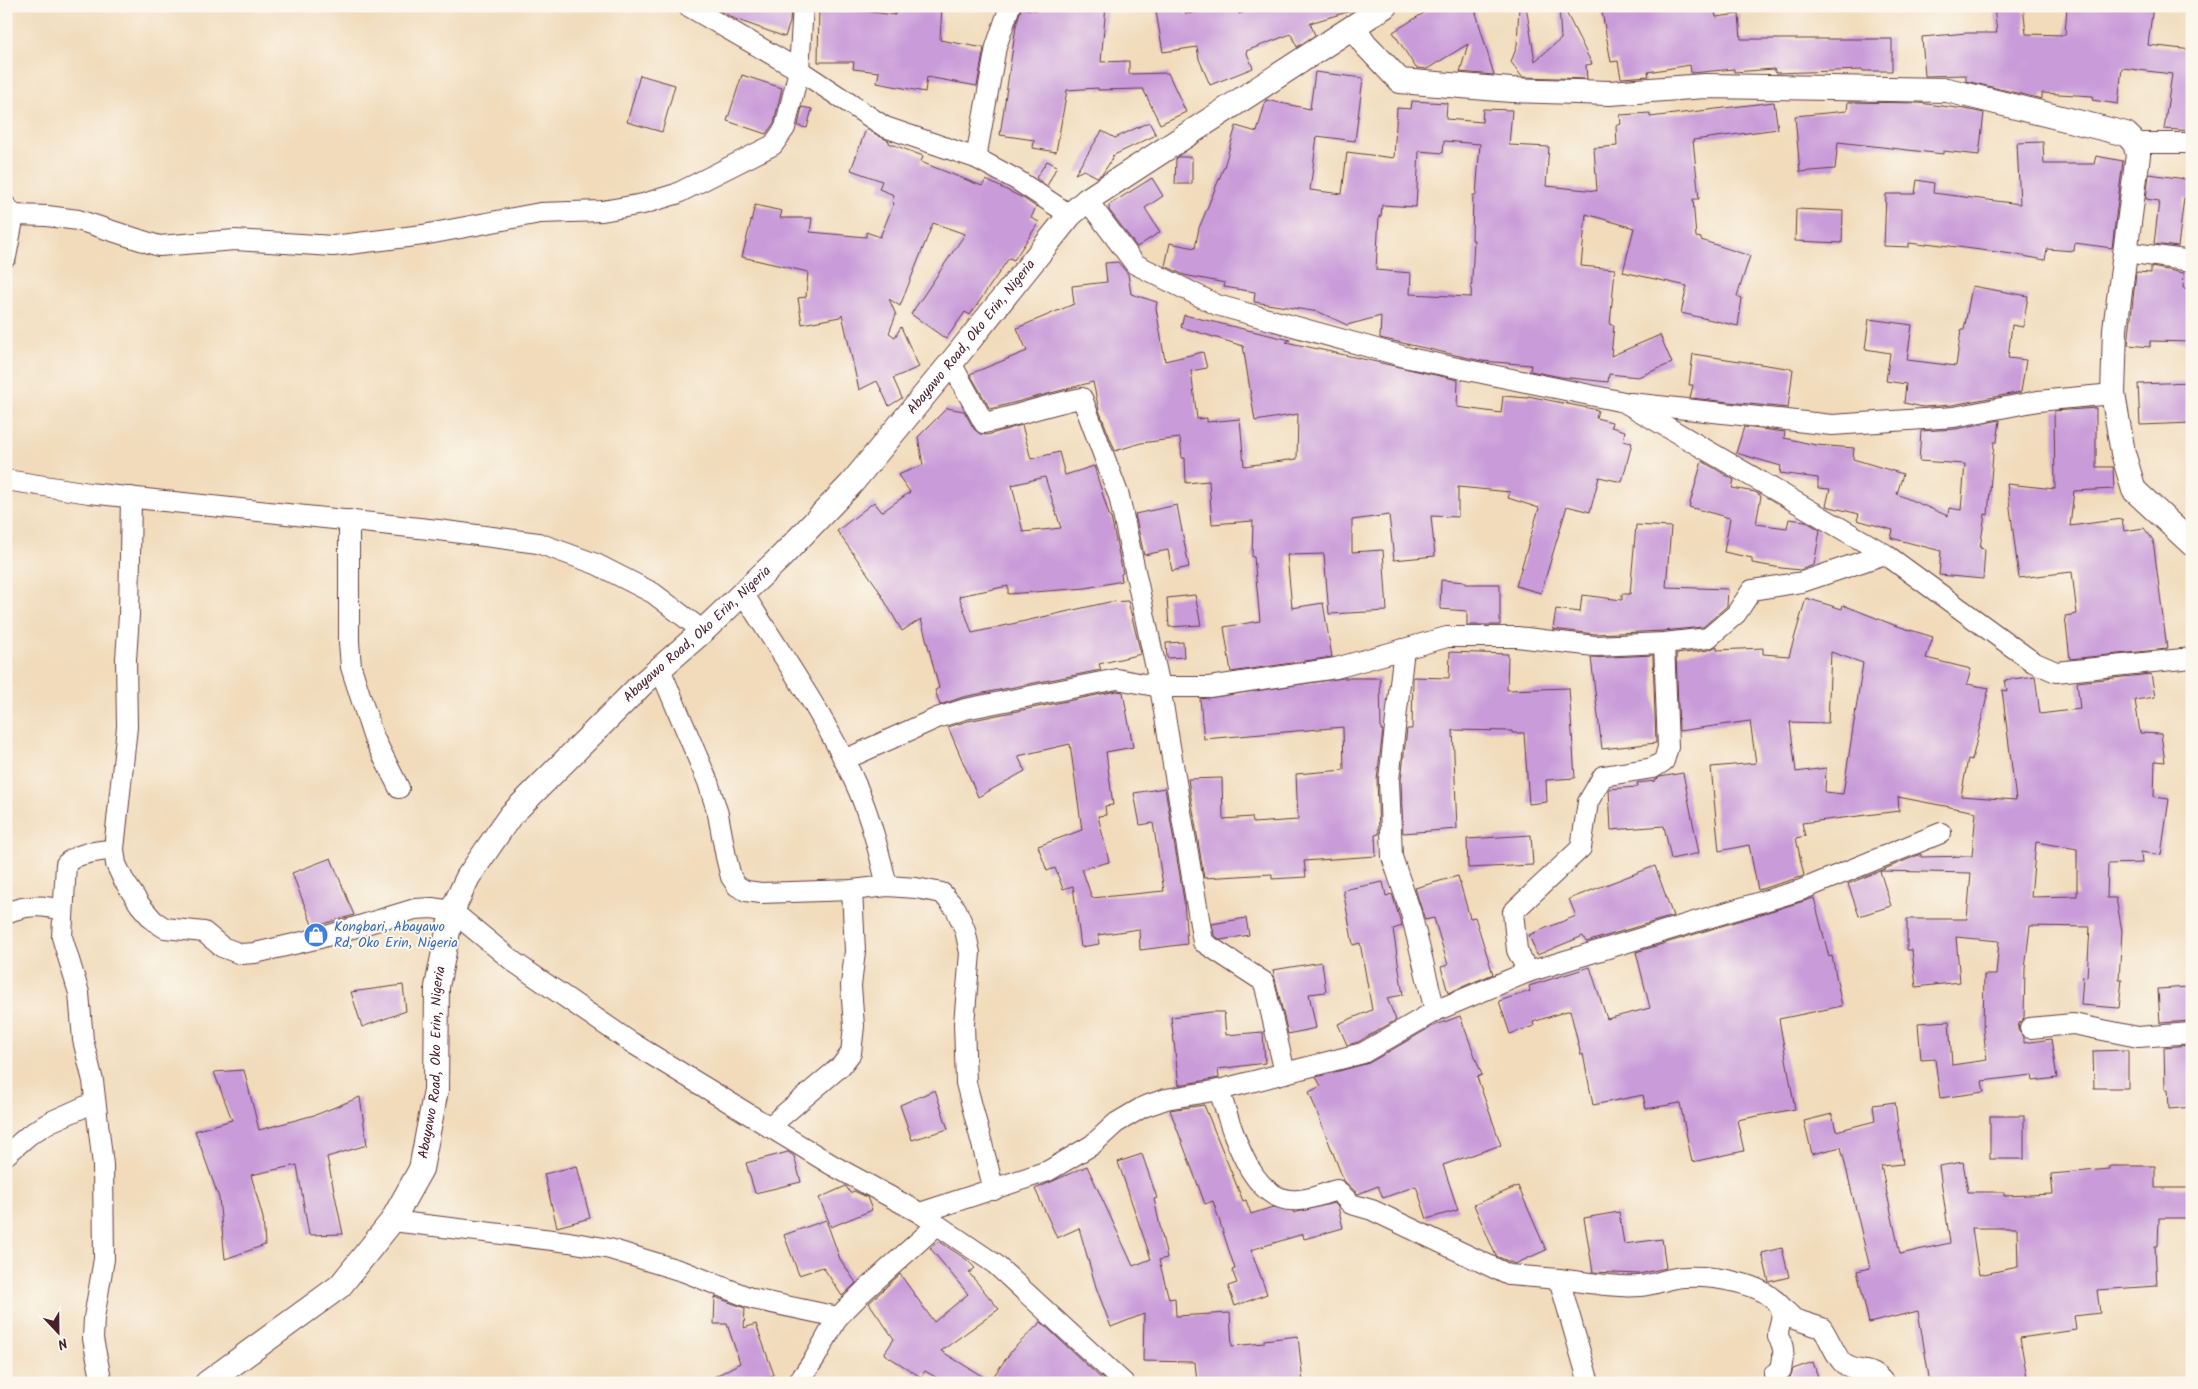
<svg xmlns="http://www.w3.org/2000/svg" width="2198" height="1389" viewBox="0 0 2198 1389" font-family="Kalam,sans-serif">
  <rect width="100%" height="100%" fill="#fbf7ec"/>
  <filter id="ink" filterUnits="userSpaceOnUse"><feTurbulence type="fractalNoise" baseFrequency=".02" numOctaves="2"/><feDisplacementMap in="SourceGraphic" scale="10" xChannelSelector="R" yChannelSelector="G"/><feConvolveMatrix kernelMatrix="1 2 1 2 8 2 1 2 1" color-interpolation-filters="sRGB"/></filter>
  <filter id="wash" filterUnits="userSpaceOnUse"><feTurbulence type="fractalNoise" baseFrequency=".0096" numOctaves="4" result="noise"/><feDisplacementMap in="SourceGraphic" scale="20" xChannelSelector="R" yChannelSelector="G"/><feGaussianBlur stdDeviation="1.12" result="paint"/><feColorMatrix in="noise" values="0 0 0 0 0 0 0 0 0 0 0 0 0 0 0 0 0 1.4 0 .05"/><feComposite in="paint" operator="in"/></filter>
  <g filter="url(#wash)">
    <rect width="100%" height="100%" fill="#f1dbbb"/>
    <g id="blocks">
      <g fill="#c99bd9" fill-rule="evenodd">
        <path d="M712,6H791L790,22L785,37L735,19Z"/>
        <path d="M819,6H855V10L895,15V6H942L940,40L984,48L977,86L927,77L925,92L877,83L879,72L853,69L854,62H818Z"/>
        <path d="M1036,6H1106L1101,62L1129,61V74L1168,73L1186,112L1160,124L1143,89L1098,90V88L1067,90L1056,152L1033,148L1034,140L1000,135L1016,26L1021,8L1036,10Z"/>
        <path d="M1155,6H1184L1186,14L1227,6H1238L1239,14L1260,6H1353L1354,10L1310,23L1315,35L1297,47L1291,34L1246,51L1253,68L1210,85L1199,59L1197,47L1163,52Z"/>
        <path d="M1435,6H1474L1494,75L1460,72L1468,44L1427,69L1416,68L1393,32Z"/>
        <path d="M1519,6H1526L1535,61L1561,39L1559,6H1563L1592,64L1586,65L1587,79L1522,77L1511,62L1517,46Z"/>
        <path d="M1615,6H1714L1716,17L1739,14L1741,39H1892V71H1863V70L1776,73L1774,69L1734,72V69L1691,73L1690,65L1648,72L1649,76L1621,78L1618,61L1611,62L1602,12L1615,9Z"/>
        <path d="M1994,6H2023L2026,34L2065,35L2067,6H2153L2148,45L2192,50V131L2164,129L2172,74L2122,68L2118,104L2092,100L2093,96L2042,93V99L1966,81V75L1925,76L1922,37L1967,33H1997Z"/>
        <path d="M1315,72L1363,78L1355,141L1317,136L1310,190L1342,194L1347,152L1394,158L1397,108L1411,109L1412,101L1447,103L1446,119L1482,122L1483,109L1512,110L1509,145L1549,147L1546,186L1597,191L1594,148L1617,146L1616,126L1621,124L1620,115L1650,113V117L1774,102L1778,129L1693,140L1699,199H1693L1696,237L1701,238V240L1750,256L1737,296L1742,298L1738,326L1681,313L1687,286L1623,272L1634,228L1586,214L1581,266L1615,269L1610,325H1614L1611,356L1660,335L1672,363L1638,377L1609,374L1608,382L1561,377L1530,371L1531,365L1482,361L1380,338L1381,316L1347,325L1319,312L1254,302L1255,292L1224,287L1225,283L1184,275L1165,266L1170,243L1195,248L1199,228L1224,167L1236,126L1257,132L1266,100L1310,109ZM1444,141L1480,144L1476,195H1473L1472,240H1474L1471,297L1410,294L1411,273L1376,270L1379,216H1381L1382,205L1416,207L1419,151L1443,153Z"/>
        <path d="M640,75L675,85L662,132L627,122Z"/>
        <path d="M742,75L782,88L774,123L766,134L727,121Z"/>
        <path d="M1848,102L1919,103L1965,109L1984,113L1979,155L1943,151V154L1838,142L1835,169L1800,172L1795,116L1847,111Z"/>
        <path d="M802,107L812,109L807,128L798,126Z"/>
        <path d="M1149,122L1156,135L1112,156H1114L1103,173L1097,177L1084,170L1075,174L1102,131L1115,138Z"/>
        <path d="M866,129L889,141V143L923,156L921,162L982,186L986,180L1023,198L1036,207L1031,218L1039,222L1014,260L1009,258L970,315L965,312L946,339L911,314L965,234L933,223L900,306L889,299L896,315L889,333L895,337L901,327L919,367L893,378L902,398L889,406L877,381L859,390L842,314L840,317L802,324L798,298L806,297L808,272L742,257L755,205L782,211L780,218H812L810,232L866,237V232L880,237L894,203L892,202L894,195L879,189L882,181L851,170Z"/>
        <path d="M2043,142L2044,164H2094L2096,156L2123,161L2112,248L2075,243L2074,251L2047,249L2045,260L2012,254L1926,243V245L1909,243V247L1884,246L1886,194H1915L1917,180L1934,183L1933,193L2020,204L2017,143Z"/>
        <path d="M1178,157H1192V184H1175L1176,159Z"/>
        <path d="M1047,161L1057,166L1047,186L1036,178Z"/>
        <path d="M2149,174L2192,180V199L2184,198L2178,247L2154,244L2159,201L2146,199Z"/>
        <path d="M1152,178L1163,196L1145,208L1160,232L1137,247L1109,210V205Z"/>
        <path d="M1796,209L1843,211L1842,243L1795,241Z"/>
        <path d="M1118,262L1128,274L1131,294L1157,302L1156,308L1165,361L1203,352L1207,368L1191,371L1197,419L1207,418V422L1240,419L1244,466L1297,459L1298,414L1255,421L1243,346L1181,327L1184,315L1290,340L1286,342L1458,380L1457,407L1501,413L1503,396L1528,398V396L1598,410L1596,418L1612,422L1611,427L1625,431L1623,441L1632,443L1622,482L1599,477L1590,512L1567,506L1541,593L1516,586L1539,508L1508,498L1510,492L1458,487V517L1431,516L1435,556L1394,560L1389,515L1352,520V552L1383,550L1387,611L1329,614L1324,554L1287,555L1292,608L1323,603L1332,657L1231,672L1224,627L1260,621L1254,557H1252L1253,521L1212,524L1209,481L1186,483L1185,458H1182L1180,438L1141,443L1115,451L1099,410L1093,382L990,409L970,374L1027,351L1017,328L1074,304L1072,286L1107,282L1105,263Z"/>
        <path d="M2151,267L2184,273L2183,288H2192V342L2150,341V347L2128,345L2136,272L2151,273Z"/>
        <path d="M1972,286L2028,296L2023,327L2012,325L2008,358L2026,360L2021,392L1952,405L1923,407L1904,403L1906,384L1886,381L1890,353L1865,349L1869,319L1912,325L1907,360L1956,366L1961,330H1964Z"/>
        <path d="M1693,354L1793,369L1788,408L1690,398L1693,385H1689Z"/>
        <path d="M2192,382V423L2140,425L2138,384Z"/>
        <path d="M947,408L964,411L974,429L980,434L987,435L1022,425L1031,459L1059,452L1065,475L1094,466L1110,518H1111L1123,573L1121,574L1122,581L1086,588L1008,594V586L959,596L972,633L1109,602L1128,601L1141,654L1099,664L1101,670L963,697L940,705L935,690L939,688L921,619L902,631L875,584L837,531L874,502L882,512L910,492L898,475L923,465L918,437ZM1045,477L1061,528L1023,532L1012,485Z"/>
        <path d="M2096,408V467H2113L2114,489L2074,491L2070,526L2122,519L2124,531L2144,528L2153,540L2167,649L2070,659L2065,616L2077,614L2072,572L2019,578L2007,484L2055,489L2054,411Z"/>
        <path d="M2000,420L1997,442H1994L1988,515L1985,514L1980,548L1985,549L1983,579L1939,575L1941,551L1891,538L1893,530L1857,520L1859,514L1826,506L1830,489L1818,488V478L1780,473L1781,466L1736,453L1744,427L1785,432L1784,438L1816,445L1854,448L1853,459L1903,474L1897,494L1948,516L1949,508L1961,510L1965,464L1919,461L1921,431L1956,429Z"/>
        <path d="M1702,461L1734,480L1732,488L1755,492L1761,496L1756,524L1787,528L1789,519L1805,521L1820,530L1814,565L1800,570L1781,568L1752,563V558L1724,552L1730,518L1689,507Z"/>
        <path d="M1177,505L1189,567L1172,571L1168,550L1144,555L1135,514Z"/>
        <path d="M1636,525L1671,527L1666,587L1728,589L1727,606L1703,627L1663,631L1595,634L1553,629L1556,609L1580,612L1582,595L1622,600V594H1630Z"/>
        <path d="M1441,580L1465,582V584H1500V625H1467V611L1440,609Z"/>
        <path d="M1195,595L1201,625L1169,627L1167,598Z"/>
        <path d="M1806,598L1842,609L1843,605L1894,625L1933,637L1926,658L1971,669L1967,684L1989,688L1972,760L1968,759L1961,796L2016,800L2002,690L2007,691L2005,680L2035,676L2040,714L2080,709L2077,682L2151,674L2155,697L2135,700L2140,733L2161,734L2165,762L2155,761L2154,797L2169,799L2161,855L2141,852L2142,863L2108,864L2107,898H2116L2122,931L2119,979H2122L2119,1008L2081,1005L2083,976L2087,977L2090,927L2030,926L2025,969L2024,1018L2019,1023L2018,1030L2024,1038V1043L2051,1039L2057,1078L2033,1081L2032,1075L1982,1081L1984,1092L1940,1098L1935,1059L1921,1060L1918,1023L1949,1021L1952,1065L1987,1060L1983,1029L1984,975H1996L1999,941L1956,937L1960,982L1916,987L1912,950H1907V919H1967L1971,873L1880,871L1891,906L1859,916L1848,884L1921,854V857L1972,856L1976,812L1898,797L1899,811L1802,823L1805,836L1796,838L1804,876L1758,890L1749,845L1719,851L1711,767L1756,763L1750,721L1679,731L1676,654L1709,650L1717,646V650L1763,648V654L1789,656ZM1831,652L1863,663L1843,794L1825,792L1826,768L1796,772L1790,722L1828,723ZM2036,842L2077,849V896L2031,897Z"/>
        <path d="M1183,642L1184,657L1167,658L1166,643Z"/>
        <path d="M1450,652L1508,654L1507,690L1569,688L1575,778L1546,780L1547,802L1529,804L1524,733H1512V731L1453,730L1457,829L1403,833L1401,780L1407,729H1412L1413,677L1449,678Z"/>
        <path d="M1653,655L1656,743L1602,749L1591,658Z"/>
        <path d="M1343,678H1380L1381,730H1383L1377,779L1379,834L1375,835L1376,856L1304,861L1306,877L1272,879V874L1204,878L1188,779L1222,778L1223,819L1252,817L1253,823L1298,820L1296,774L1344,770L1343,727L1204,739L1200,699Z"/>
        <path d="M1117,691L1123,692L1133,747L1106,752L1113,805L1105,806L1106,815L1098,816L1109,862L1082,869L1092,898L1164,891L1153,823L1140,825L1134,793L1165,788L1184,900L1187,944L1140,950L1139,929L1098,935L1099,944L1081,947L1073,886L1063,889L1055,868L1047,871L1038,846L1082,830L1070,744L1018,756L1025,771L978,797L948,727L968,721Z"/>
        <path d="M1683,773L1699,853L1671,859L1664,826L1611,830L1609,789L1638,787L1637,783L1655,781V780L1660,777Z"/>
        <path d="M1531,835L1533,865L1468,868L1467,839Z"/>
        <path d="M331,858L354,915L313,927L292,873Z"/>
        <path d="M1655,866L1673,916L1586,942L1583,936L1537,955L1529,935L1576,916L1569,899Z"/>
        <path d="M1458,876L1470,918L1475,917L1493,974L1448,993L1441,967L1448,965L1434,918L1425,920L1415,888Z"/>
        <path d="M1383,882L1386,896L1392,894L1402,926L1393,929L1403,995L1387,998L1396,1020L1358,1042L1347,1045L1338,1024L1372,1010L1360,943L1353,945L1343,890Z"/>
        <path d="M1814,898L1829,957L1832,956L1842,1006L1779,1019L1795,1109L1737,1120L1744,1151L1692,1162L1680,1103L1646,1109L1643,1095L1593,1105L1583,1054L1581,1055L1570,1010L1533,1022L1534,1026L1510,1034L1499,1001L1530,991L1529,986L1590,967L1607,1019L1650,1008L1636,952Z"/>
        <path d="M1246,918L1249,935L1221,940L1214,935L1212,924Z"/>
        <path d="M1322,962L1326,992L1309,994L1316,1028L1288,1034L1273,970Z"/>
        <path d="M403,985L406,1011L362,1027L351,992Z"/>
        <path d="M2189,987L2191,1021L2160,1023L2158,989Z"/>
        <path d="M1211,1012H1224L1226,1035L1263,1032L1265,1063L1218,1069L1219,1078L1179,1085L1171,1017Z"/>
        <path d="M1460,1016L1482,1075L1477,1077L1501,1145L1443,1165L1458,1210L1427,1219L1416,1186L1383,1198L1378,1186L1358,1194L1344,1181L1309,1092L1321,1086L1316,1077L1369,1063L1431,1027Z"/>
        <path d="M2192,1045V1107L2169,1109L2168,1089H2165L2164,1047Z"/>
        <path d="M2128,1050V1088H2094L2093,1051Z"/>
        <path d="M244,1070L259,1130L318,1114L360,1097L367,1145L327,1157L343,1234L309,1235L297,1165L251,1175L263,1218L265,1245L225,1259L219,1198L195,1131L232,1120L214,1072Z"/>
        <path d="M935,1090L948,1129L912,1140L900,1105Z"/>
        <path d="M1895,1102L1903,1164L1881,1166L1900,1254L1950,1243L1939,1166L1963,1162L1968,1192H2004V1196L2053,1194L2051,1174L2110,1169V1166H2155V1188H2192V1218H2159L2158,1246H2155L2157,1286L2097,1290L2100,1313L2074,1316L2076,1330L2020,1338L2028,1383H1930L1918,1311L1869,1323L1857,1271L1870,1268L1841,1147L1812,1154L1804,1121L1832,1114L1836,1131L1875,1121L1873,1105ZM1972,1228H2017L2018,1267L1979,1275Z"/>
        <path d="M1204,1105L1243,1201L1246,1200L1251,1214L1273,1207L1293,1211L1294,1213L1334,1203L1338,1207L1343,1228L1304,1239L1303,1234L1251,1250L1267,1294L1235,1306L1228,1286L1237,1283L1232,1270L1235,1269L1213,1201L1205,1204L1170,1110Z"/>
        <rect x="1990" y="1116" width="34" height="43"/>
        <path d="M788,1152L794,1156L801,1182L755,1193L746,1163Z"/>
        <path d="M1142,1154L1157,1198L1154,1199L1167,1258L1159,1260L1169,1299L1175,1298L1176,1316L1230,1313L1232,1346L1264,1343V1340L1298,1336L1303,1383H1197L1195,1362L1143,1361L1144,1314L1111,1327L1096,1287L1079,1228L1057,1238L1035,1189L1087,1166L1133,1266L1151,1259L1118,1162Z"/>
        <path d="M577,1166L590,1218L557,1227L544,1174Z"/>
        <path d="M846,1186L850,1193L854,1191L867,1197L872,1210L831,1227L819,1198Z"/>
        <path d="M1518,1186L1546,1250L1515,1264L1496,1256L1474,1205Z"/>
        <path d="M1619,1212L1624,1244L1662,1239L1666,1268L1639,1274L1593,1272L1584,1218Z"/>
        <path d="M826,1220L840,1259L856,1283L842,1296L823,1267L799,1275L784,1235Z"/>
        <path d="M939,1241L967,1260L975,1268L969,1273L999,1309L941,1351L990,1381L1013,1349L1041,1322L1106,1383H946L925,1371L921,1377L884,1354L894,1339L869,1303L900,1274L934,1322L968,1294L930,1248Z"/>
        <path d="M1782,1248L1789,1277L1769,1282L1762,1253Z"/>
        <path d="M715,1297L745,1308L744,1328L756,1324L774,1375L750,1383H703L740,1363L727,1324H714Z"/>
        <path d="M1813,1362L1820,1383H1788L1793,1369Z"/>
      </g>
    </g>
  </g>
  <g filter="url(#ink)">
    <use href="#blocks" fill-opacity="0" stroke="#633b41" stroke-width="1"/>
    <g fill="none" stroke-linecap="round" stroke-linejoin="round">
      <defs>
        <g id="minor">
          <path d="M688,6L799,70L885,127L976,158L1017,180L1070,215"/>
          <path d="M2135,143H2192"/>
          <path d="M976,158L996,47L1010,6"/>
          <path d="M1087,200L1135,264L1217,305L1409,358L1624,402L1885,554L2033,662L2056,672L2192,658"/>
          <path d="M6,206L14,215L47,216L78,220L159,246L235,240L333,246L423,235L540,213L602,211L643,204L676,194L773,145L785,128L799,70L803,6"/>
          <path d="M2126,252L2192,261"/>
          <path d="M6,257L14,215"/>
          <path d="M951,363L984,423C1017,416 1048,404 1082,398L1119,496L1160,687L1203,942L1264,982L1285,1073"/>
          <path d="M1631,403L1832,425L1954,417L2038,401L2113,394"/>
          <path d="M6,480L89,493L438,530L538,543L596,564L653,593L703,631"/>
          <path d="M131,497L129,615L126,659L127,727L114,849L116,864L123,879L140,905L154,921L165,928L204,932L222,947L241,954L255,953L320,938L415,909L432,908L452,911L514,962L629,1041L832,1165L920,1213L995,1264L1124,1383"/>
          <path d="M349,520V642L351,667L373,736L399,788"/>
          <path d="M743,593C783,657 827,719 857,787C871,819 879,852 887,886"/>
          <path d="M1404,649L1389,780L1392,857L1411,913L1435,1011"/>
          <path d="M660,669L708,782L718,814L726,857L731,877L737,886L746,891L761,893L852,890L887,886L916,888L942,893L956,909L965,930L970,953L964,1024L966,1083L994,1190"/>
          <path d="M844,760L937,718L965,709L1117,679L1160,687H1209L1336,668L1447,637H1517L1595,646L1664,643L1708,638L1736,614L1752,590L1802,582L1885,554"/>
          <path d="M6,913C26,905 43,904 62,911"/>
          <path d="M1528,972L1517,950L1513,912L1581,848L1588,802L1603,776L1653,768L1664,761L1668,747L1664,643"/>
          <path d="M2030,1028L2073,1024L2138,1037L2192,1033"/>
          <path d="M1219,1090C1231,1125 1250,1206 1299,1200C1312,1199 1325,1193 1337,1190L1351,1204L1372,1210L1509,1275L1559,1279L1589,1383"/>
          <path d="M769,1127L841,1066L851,1053L854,1026L851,986L855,951L852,890"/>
          <path d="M6,1155L29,1135L50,1122L95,1102"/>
          <path d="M920,1213L1048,1171L1092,1145L1116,1123L1143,1107L1166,1099L1219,1090L1363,1053L1435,1011L1528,972L1801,890L1941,833"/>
          <path d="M392,1221L569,1242L610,1249L685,1272L753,1299L838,1317"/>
          <path d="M1559,1279C1584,1282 1615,1288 1640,1286C1655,1285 1670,1277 1685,1277C1711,1276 1767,1282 1780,1308C1785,1318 1777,1327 1778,1337C1786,1348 1783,1357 1781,1370L1774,1374L1776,1383"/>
          <path d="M1776,1301L1794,1319L1822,1328C1828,1336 1837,1359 1844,1364C1860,1375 1871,1365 1884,1383"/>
          <path d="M102,1383L93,1339L94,1318L104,1259L103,1165L93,1081L83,1040L79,993L62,937L66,864C77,852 98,852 114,849"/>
          <path d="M798,1383L815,1358L838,1317L866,1289L937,1225"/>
        </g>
        <g id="tertiary">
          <path d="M1354,28L1365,44L1400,81L1511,90L1610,93L1705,86L1947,90L2126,134L2135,143L2138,155L2115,329L2113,394L2123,453L2134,490L2192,544"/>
          <path id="s1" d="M207,1383L340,1286L392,1221L421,1169L436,1090L437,987L452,911L468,877L510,816L642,684L703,631L782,556L851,484L951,363L1070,215L1087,200L1385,6"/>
        </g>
      </defs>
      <use href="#minor" stroke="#633b41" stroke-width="22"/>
      <use href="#tertiary" stroke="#633b41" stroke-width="26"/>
      <use href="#minor" stroke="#fff" stroke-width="20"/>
      <use href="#tertiary" stroke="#fff" stroke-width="24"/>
    </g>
  </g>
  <defs>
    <symbol id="shop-disc" viewBox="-11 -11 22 22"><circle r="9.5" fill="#3f7fe0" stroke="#fbf7ec"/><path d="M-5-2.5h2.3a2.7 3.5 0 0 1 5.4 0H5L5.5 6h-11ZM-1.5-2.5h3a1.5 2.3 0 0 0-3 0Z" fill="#fff"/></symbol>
  </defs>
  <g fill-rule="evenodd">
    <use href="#shop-disc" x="302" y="921" width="28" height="28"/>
  </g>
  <g text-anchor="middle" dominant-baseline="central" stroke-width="4" stroke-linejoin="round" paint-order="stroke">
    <g font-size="14" fill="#4a1f2b" stroke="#fbf7ec">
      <text stroke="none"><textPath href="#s1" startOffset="1346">Abayawo Road, Oko Erin, Nigeria</textPath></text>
      <text stroke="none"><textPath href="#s1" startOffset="941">Abayawo Road, Oko Erin, Nigeria</textPath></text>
      <text stroke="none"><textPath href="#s1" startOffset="415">Abayawo Road, Oko Erin, Nigeria</textPath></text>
    </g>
    <g font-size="14" fill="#366cbe" stroke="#fbf7ec" text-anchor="start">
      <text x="334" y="927">Kongbari, Abayawo<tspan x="334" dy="16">Rd, Oko Erin, Nigeria</tspan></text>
    </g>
  </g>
  <rect width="2198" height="1389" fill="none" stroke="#fbf7ec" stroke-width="25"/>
  <g transform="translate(58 1332) rotate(158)" stroke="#fbf7ec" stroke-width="4" paint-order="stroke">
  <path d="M0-4L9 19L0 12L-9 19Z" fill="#4a1f2b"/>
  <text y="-8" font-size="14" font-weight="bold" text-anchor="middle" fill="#4a1f2b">N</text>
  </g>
</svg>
